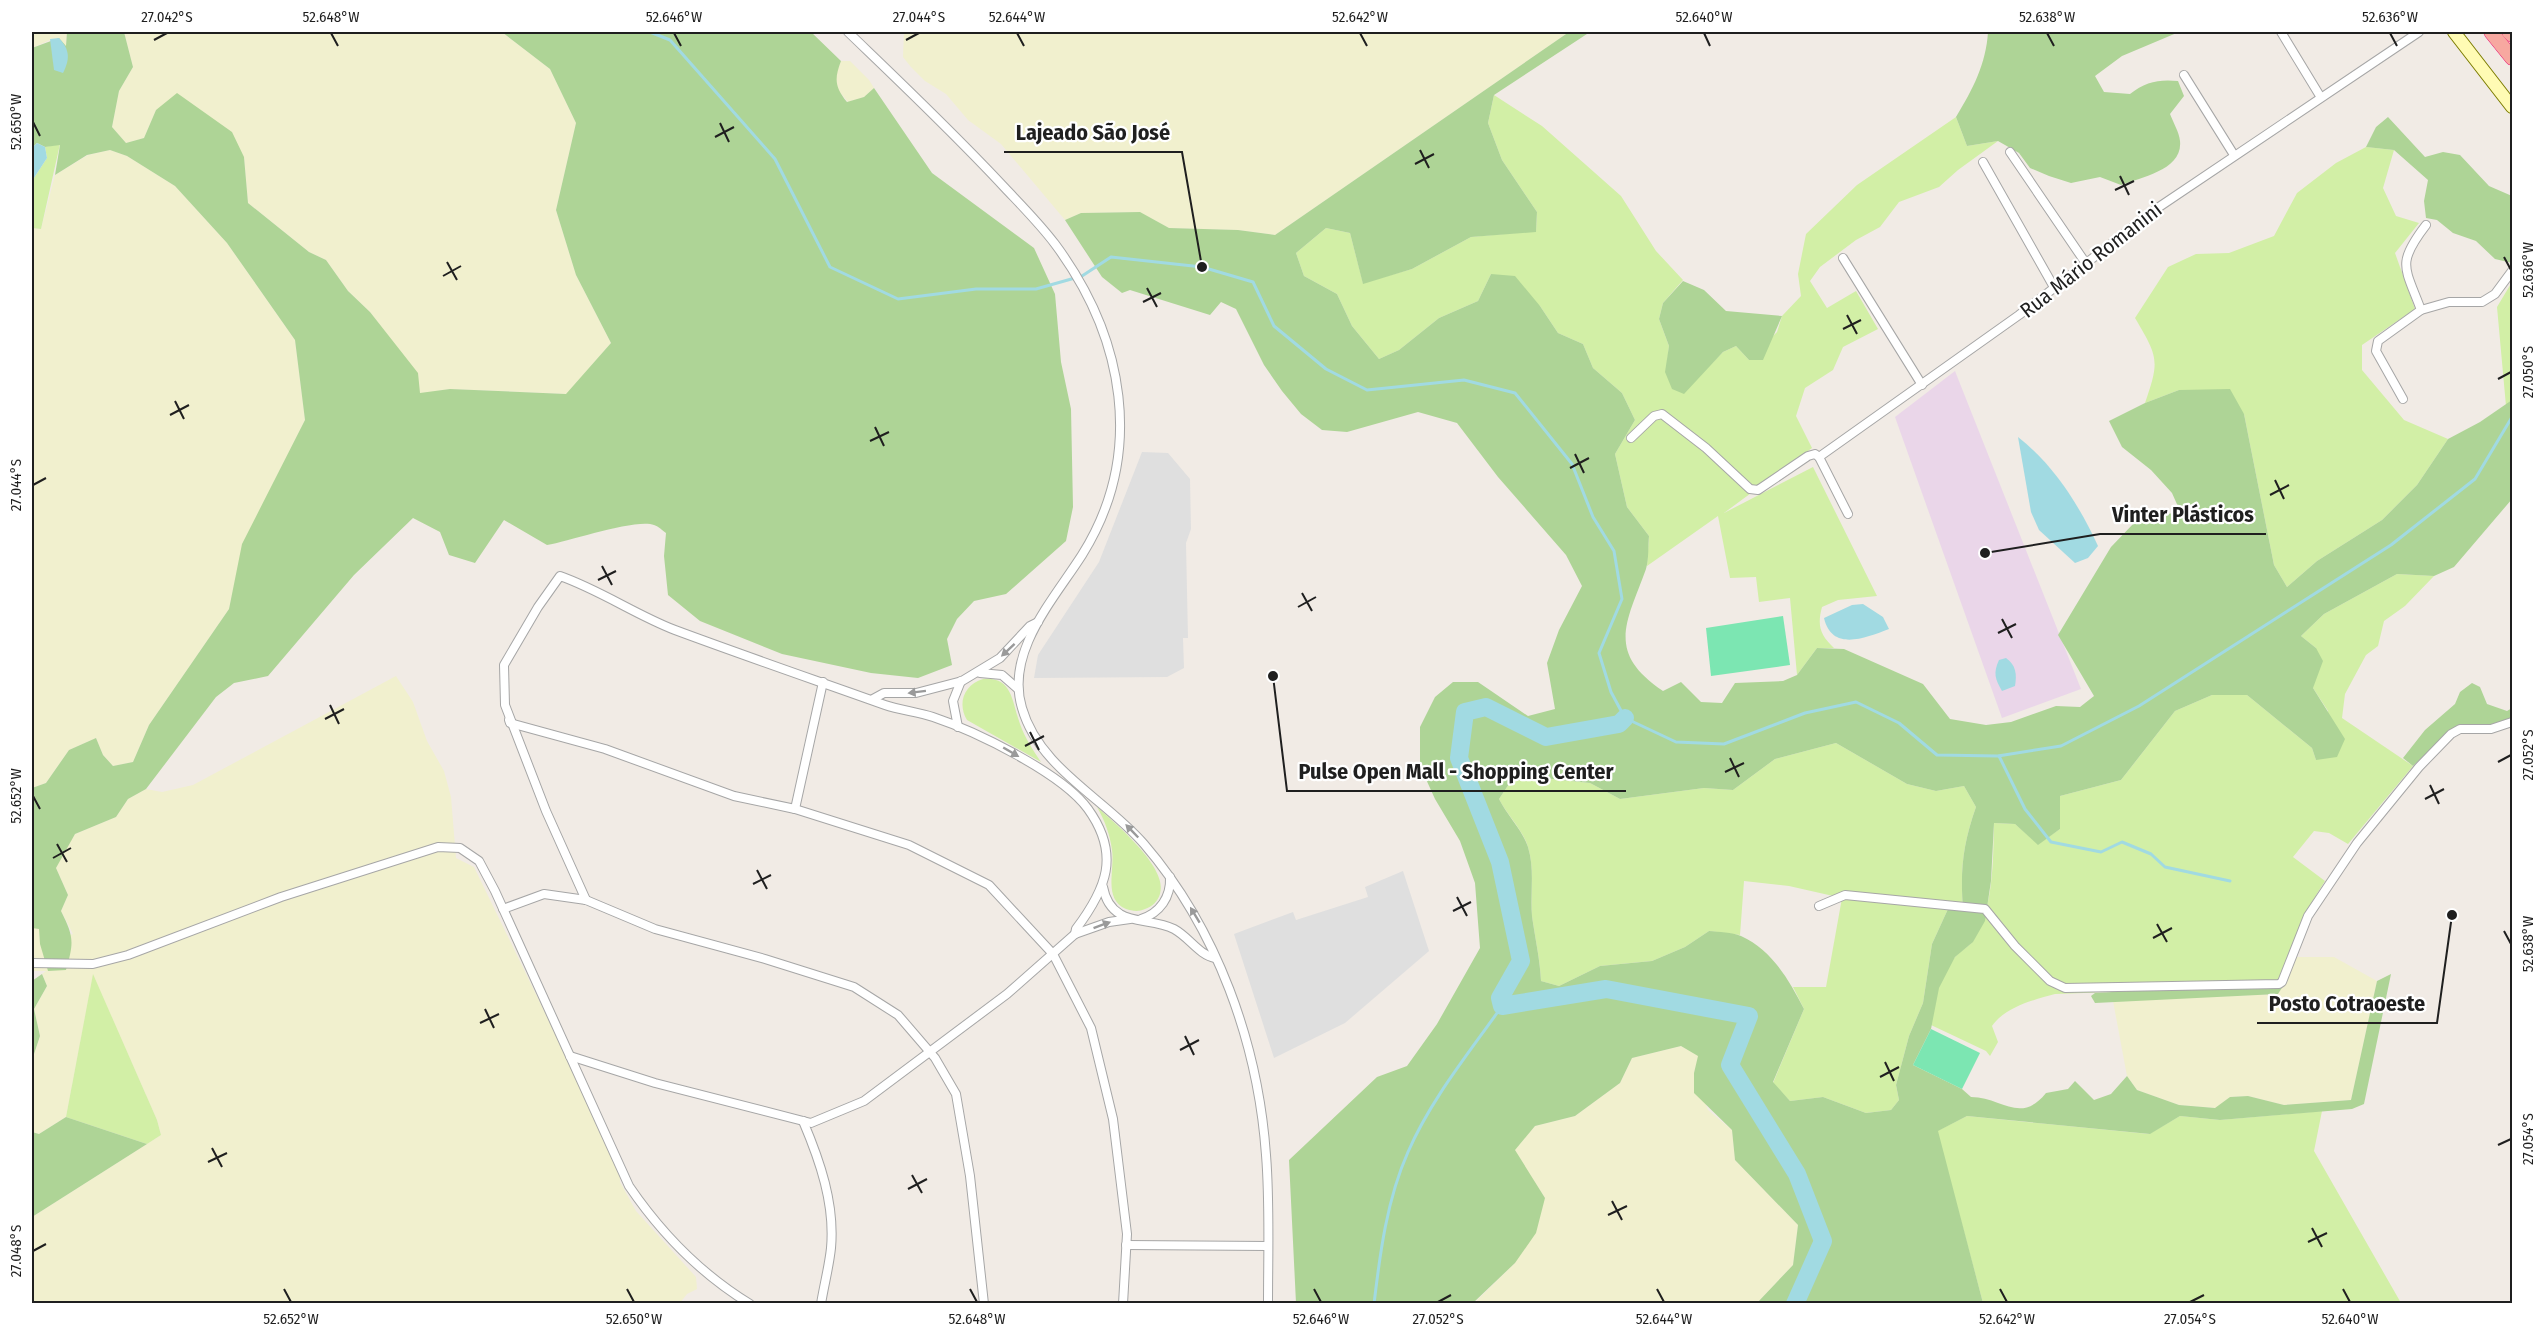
<svg xmlns="http://www.w3.org/2000/svg" width="2544" height="1335" viewBox="0 0 2544 1335" font-family="'Fira Sans Condensed',sans-serif">
  <rect width="100%" height="100%" fill="#f1ebe5"/>
  <path fill="#ead6e9" d="M1955,371L2081,689L2002,718L1895,417Z"/>
  <g fill="#f1f0ce">
    <path d="M32,32H67L66,46L50,40L32,48Z"/>
    <path d="M124,32H502L550,69L576,123L556,210L576,275L611,343L567,394L450,389L420,394L389,337L370,312L348,291L326,260L309,252L248,203L244,157L156,110L144,138L126,143L112,127L119,91L133,67Z"/>
    <path d="M904,32H1569L1275,235L1238,230L1169,228L1139,212L1081,213L1065,220L1001,144L968,120L946,94L925,81L911,67L903,57Z"/>
    <path d="M841,61H850L869,80L874,88L864,97L848,102L838,90L835,75Z"/>
    <path d="M110,150L127,156L175,186L227,243L295,340L305,420L243,544L229,609L149,725L133,762L113,766L103,755L96,738L69,750L46,783L32,788V228L41,229L55,175L88,155Z"/>
    <path d="M396,676L413,702L427,741L444,771L451,797L456,858L474,867L620,1167V1182L636,1211L696,1277L697,1289L687,1294L679,1304L32,1303V1217L161,1135L157,1120L93,976L66,1117L39,1134L32,1132V1060L40,1036L34,1009L47,986L42,974L46,971H32V928H39L40,944L73,934L61,911L68,895L56,868L61,856L75,834L116,817L128,799L146,789L162,792L193,785Z"/>
    <path d="M2288,957H2334L2377,981L2351,1100L2284,1105L2248,1096L2230,1097L2216,1108L2179,1105L2137,1090L2127,1076L2113,1001L2278,994Z"/>
    <path d="M1681,1046L1699,1056L1694,1073L1708,1110L1732,1130L1735,1160L1798,1225L1793,1265L1757,1303L1473,1304L1515,1263L1545,1198L1514,1150L1535,1126L1575,1116L1620,1083L1632,1058Z"/>
  </g>
  <g fill="#d2efa6">
    <path d="M1494,95L1542,126L1621,196L1656,251L1683,280L1663,303L1659,319L1669,346L1666,373L1683,393L1723,352L1736,346L1749,360L1777,332L1782,316L1801,296L1798,274L1806,234L1857,185L1956,117L1967,146L1998,141L1958,170L1939,187L1899,202L1880,227L1856,240L1820,267L1810,281L1827,308L1856,291L1878,329L1843,347L1833,370L1805,388L1796,416L1812,448L1724,513L1813,467L1877,596L1838,600L1822,607C1817,626 1820,635 1834,648H1817L1797,675L1790,598L1759,602L1756,577L1730,578L1718,516L1647,566L1649,536L1627,507L1615,454L1635,420L1622,393L1593,368L1583,344L1558,333L1540,306L1491,274L1478,301L1439,318L1399,350L1379,359L1352,326L1337,294L1304,276L1296,253L1326,228L1350,233L1363,283L1412,269L1471,237L1536,231L1537,212L1502,160L1488,123Z"/>
    <path d="M60,144L41,229L32,228V181L47,158L45,147Z"/>
    <path d="M2366,147L2394,150L2383,188L2396,216L2419,223L2395,253L2415,309L2362,345V370L2404,420L2448,439L2417,485L2382,520L2317,561L2287,587L2274,565L2244,414L2179,390L2145,403C2160,360 2158,357 2135,318L2168,267L2196,254L2229,253L2274,236L2297,193L2336,163Z"/>
    <path d="M2512,282V400L2506,406L2497,307Z"/>
    <path d="M2397,574L2434,576L2405,606L2384,621L2378,646L2366,655L2345,694L2342,718L2413,766L2348,844L2329,833L2314,831L2293,857L2325,881C2302,916 2290,944 2283,986L2055,994C2033,1000 2005,1007 1992,1026L1998,1042L1990,1056L1986,1051L1931,1025C1931,1004 1941,971 1956,956C1961,950 1969,947 1973,941C1994,907 1993,861 1994,823L2015,824L2038,844L2060,829V796L2121,780L2175,711L2212,695H2247L2312,748L2316,760L2328,711L2313,688L2316,648L2301,636L2324,614Z"/>
    <path d="M983,679C1013,676 1012,703 1020,724C1025,738 1033,750 1041,762L967,720C957,703 964,685 983,679Z"/>
    <path d="M1836,743L1907,784L1936,791L1964,786L1976,807C1963,844 1960,870 1963,909H1948L1932,944L1923,1003L1909,1036L1896,1085L1899,1100L1891,1110L1866,1113L1823,1097L1790,1101L1773,1083L1804,1009L1793,987H1826L1842,898L1789,886L1744,881L1740,935L1709,931L1685,947L1652,961L1600,966L1559,986L1541,981C1540,959 1535,938 1532,916C1530,893 1535,870 1528,847C1523,830 1507,815 1499,799L1515,775L1590,783L1620,799L1704,788L1733,790L1775,759Z"/>
    <path d="M1097,807C1115,823 1169,868 1160,894C1158,901 1152,907 1145,909C1139,912 1132,911 1126,909C1103,899 1115,870 1112,850C1110,835 1105,821 1097,807Z"/>
    <path d="M93,974L157,1120L161,1135L147,1144L66,1117Z"/>
    <path d="M2322,1111L2314,1151L2401,1303H1983L1937,1131L1967,1116L2149,1134L2180,1116L2220,1120Z"/>
  </g>
  <g fill="#aed496" fill-rule="evenodd">
    <path d="M67,32H124L133,67L119,91L112,127L126,143L144,138L156,110L177,93L232,132L244,157L248,203L309,252L326,260L348,291L370,312L418,373L420,393L450,389L566,394L611,343L576,275L556,210L576,123L550,69L502,32H811L841,61C834,79 835,87 847,102L864,97L874,88L932,173L1034,248L1055,294L1061,362L1071,409L1073,507L1066,541L1006,594L974,601L957,619L947,639L952,665L918,678L871,673L782,654L700,621L668,595L664,556L666,533C662,530 658,526 654,525C637,518 570,541 547,545L504,520L475,563L449,555L440,532L413,518L354,575L268,676L234,683L216,697L146,789L128,799L116,817L75,834L56,868L68,895L61,911C74,937 74,942 66,970L48,971L40,944L39,929L32,928V788L46,783L69,750L96,738L103,755L113,766L133,762L149,725L229,609L242,544L305,420L295,340L227,243L175,186L127,156L110,150L87,155L55,175L60,145L45,147L37,143L32,148V48L59,38L66,46Z"/>
    <path d="M1569,32H1590L1494,95L1488,123L1502,160L1537,212L1536,232L1471,237L1412,269L1363,284L1350,233L1326,228L1296,253L1304,276L1337,294L1352,326L1379,359L1399,350L1439,318L1478,301L1491,274L1515,276L1540,306L1558,333L1583,344L1593,368L1622,393L1635,420L1615,454L1627,507L1649,536C1648,546 1649,559 1646,569C1627,622 1605,652 1663,691L1681,682L1701,702L1722,703L1735,683L1783,681L1797,675L1817,648L1844,649L1923,684L1950,719L1986,725L2011,722L2056,706L2080,707L2094,696L2058,635L2111,547L2134,523L2180,511L2172,493L2151,470L2122,447L2109,421L2145,403L2179,390L2230,389L2244,414L2274,565L2287,587L2317,561L2382,520L2417,485L2448,439L2480,422L2512,400V499L2454,567L2434,576L2397,574L2324,614L2301,636L2316,648L2323,661L2313,688L2345,739L2337,757L2316,760L2312,748L2247,695H2212L2175,711L2121,780L2060,796V829L2038,845L2015,824L1994,823L1991,881L1985,921L1973,942L1955,957L1939,988L1931,1029L1913,1065L1962,1089L1971,1097C2002,1097 2020,1125 2046,1093L2068,1089L2075,1081L2094,1100L2111,1094L2127,1076L2137,1090L2179,1105L2215,1108L2230,1097L2248,1096L2284,1105L2351,1100L2377,981L2391,974L2364,1104L2352,1109L2220,1120L2180,1116L2150,1134L1967,1116L1938,1131L1983,1303H1757L1793,1265L1798,1225L1735,1160L1732,1130L1694,1093V1073L1698,1056L1681,1046L1632,1058L1620,1083L1575,1116L1535,1126L1515,1150L1545,1198L1536,1233L1515,1263L1473,1303H1296L1289,1160L1377,1077L1407,1066L1437,1024L1480,948L1475,883L1460,841L1435,799L1420,766V727L1435,697L1453,682H1478L1528,716L1555,709L1547,663L1559,630L1582,586L1566,555L1498,477L1457,423L1418,412L1347,432L1322,430L1301,414L1282,391L1264,365L1236,309L1221,302L1210,315L1130,290L1122,293L1102,277L1065,220L1081,213L1140,212L1169,228L1238,230L1275,235ZM1836,743L1907,784L1936,791L1964,786L1976,807C1963,844 1960,870 1963,909H1948L1932,944L1923,1003L1909,1036L1896,1085L1899,1100L1891,1110L1866,1113L1823,1097L1790,1101L1773,1082L1804,1009C1789,980 1772,950 1741,936C1732,932 1719,932 1709,931L1685,947L1652,961L1600,966L1559,986L1541,981C1540,959 1535,938 1532,916C1530,893 1535,870 1528,847C1523,831 1507,815 1499,799L1515,775L1590,783L1620,799L1704,788L1733,790L1775,759Z"/>
    <path d="M1988,32H2179L2122,56L2095,76L2104,92L2130,94C2145,82 2159,79 2178,81L2184,96L2170,114C2173,122 2179,132 2180,141C2183,170 2141,177 2121,185L2100,177L2071,183L2049,176L2030,168L2019,153L1998,141L1967,146L1956,117C1973,89 1986,64 1988,32Z"/>
    <path d="M2388,117L2425,157L2443,152L2460,155L2489,186L2512,196V263L2495,259L2476,241L2453,233L2437,220L2426,218L2424,201L2428,180L2394,150L2366,147L2376,127Z"/>
    <path d="M1683,281L1704,290L1726,311L1782,316L1763,360H1749L1736,346L1723,352L1684,394L1672,389L1665,372L1669,346L1659,319L1663,303Z"/>
    <path d="M2472,683L2480,687L2487,704L2507,711L2512,708V717L2492,726H2456L2413,766L2403,758L2425,730L2455,704L2460,692Z"/>
    <path d="M42,974L47,986L34,1009L40,1036L32,1060V981Z"/>
    <path d="M2283,986L2278,994L2095,1003L2091,996L2095,993L2198,987Z"/>
    <path d="M66,1117L147,1144L32,1217V1132L39,1134Z"/>
  </g>
  <g fill="#7ce6b2">
    <path d="M1783,616L1790,665L1711,676L1706,628Z"/>
    <path d="M1931,1029L1980,1053L1962,1089L1913,1065Z"/>
  </g>
  <g fill="#dfdfdf">
    <path d="M1142,452L1168,453L1190,479L1191,529L1186,543L1188,638H1183L1184,668L1167,677L1034,678L1038,655L1099,562Z"/>
    <path d="M1403,871L1429,951L1345,1023L1274,1058L1234,934L1293,912L1296,920L1368,897L1365,887Z"/>
  </g>
  <g fill="#a1dae2">
    <path d="M59,38C70,50 70,59 63,73L54,70L50,39Z"/>
    <path d="M37,143L45,147L47,158L32,181V148Z"/>
    <path d="M2018,437C2054,465 2079,505 2098,546L2088,558L2075,563L2039,530L2031,512Z"/>
    <path d="M1863,604L1883,617L1889,629C1865,638 1832,652 1824,618L1852,605Z"/>
    <path d="M2006,658C2016,665 2017,674 2015,686L2002,691C1995,679 1993,673 1999,660Z"/>
  </g>
  <g fill="none" stroke-linecap="round" stroke-linejoin="round">
    <g stroke="#a1dae2" stroke-width="3">
      <path d="M650,32L670,40L775,159L830,267L898,299L976,289H1036L1082,276L1111,257L1202,267L1253,282L1274,326L1326,369L1367,390L1464,380L1515,393L1572,464L1593,517L1614,551L1622,599L1599,653L1611,692L1625,718L1676,742L1724,744L1805,713L1856,702L1899,723L1937,755L1998,756L2061,746L2139,706L2391,545L2475,479L2512,417"/>
      <path d="M1999,756L2025,809L2051,842L2101,852L2122,842L2151,854L2165,867L2230,881"/>
      <path d="M1374,1304C1380,1253 1387,1199 1408,1152C1431,1099 1469,1053 1502,1006"/>
    </g>
    <path stroke="#a1dae2" stroke-width="18" d="M1625,718L1619,724L1546,737L1486,707L1465,712L1459,758L1500,862L1521,961L1500,998L1502,1006L1606,989L1749,1016L1730,1065L1797,1174L1823,1241L1795,1304"/>
    <defs>
      <g id="minor">
        <path d="M848,32C901,83 955,134 1005,188C1022,206 1040,224 1055,244C1124,337 1146,453 1082,555C1054,599 1005,652 1022,708C1039,768 1104,798 1144,844C1217,929 1258,1043 1266,1155C1270,1204 1268,1254 1268,1304"/>
        <path d="M2281,32L2320,96"/>
        <path d="M2184,75L2234,155"/>
        <path d="M2010,152L2087,265"/>
        <path d="M1983,162L2055,289"/>
        <path d="M1843,258L1922,385"/>
        <path d="M2421,310C2405,267 2396,264 2426,225"/>
        <path d="M2403,399L2376,351L2378,341L2421,310L2449,302H2482L2495,294L2512,271"/>
        <path d="M1631,438L1654,416L1662,414L1706,448L1750,489L1758,490L1808,456L1815,454L1819,457"/>
        <path d="M1848,514L1819,457L2019,315L2159,207L2419,32"/>
        <path d="M980,673L1002,675L1018,689"/>
        <path d="M873,699L884,693H916L962,681L1000,658L1030,626L1038,622"/>
        <path d="M509,720L510,723L605,749L734,796L795,809L909,845L989,885L1053,954L1091,1028L1113,1119L1127,1234L1123,1304"/>
        <path d="M958,727L953,701L961,681"/>
        <path d="M795,809L823,682"/>
        <path d="M1103,887C1105,898 1110,908 1120,914C1134,923 1157,920 1174,929C1189,937 1199,955 1215,958"/>
        <path d="M586,900L546,811L505,705L504,665L538,607L560,576C600,590 636,615 675,630C745,656 815,680 885,705C900,710 917,712 933,717C975,731 1062,773 1088,809C1121,855 1106,889 1076,929L1075,934"/>
        <path d="M1819,906L1845,895L1985,909L2015,946L2050,981L2065,988L2279,984L2282,982L2308,916L2357,843L2419,767L2451,734L2460,729H2491L2512,722"/>
        <path d="M503,909L544,894L586,900L655,929L765,959L854,987L898,1015L935,1058L956,1094L970,1176L984,1304"/>
        <path d="M1141,919C1160,913 1171,897 1170,877"/>
        <path d="M32,963L93,964L128,955L281,897L438,847L460,848L479,861L495,891L629,1186C661,1233 701,1274 750,1304"/>
        <path d="M570,1056L655,1083L811,1123L864,1101L1007,994L1075,934L1109,922L1130,919"/>
        <path d="M803,1121C820,1161 835,1204 831,1248C829,1267 824,1285 821,1304"/>
        <path d="M1126,1245L1268,1246"/>
      </g>
      <path id="secondary" d="M2454,32L2512,107"/>
      <g id="trunk">
        <path d="M2491,32L2512,58"/>
        <path d="M2509,32L2512,35"/>
      </g>
    </defs>
    <use href="#minor" stroke="#a6a6a6" stroke-width="10"/>
    <use href="#secondary" stroke="#7c7c00" stroke-width="14"/>
    <use href="#trunk" stroke="#ea1675" stroke-width="15"/>
    <use href="#minor" stroke="#fff" stroke-width="8"/>
    <use href="#secondary" stroke="#fffbb4" stroke-width="12"/>
    <use href="#trunk" stroke="#f7a8a0" stroke-width="14"/>
  </g>
  <defs><path id="oneway-solid" d="M-6-.8H1V-3.2L6.5 0L1 3.2V.8H-6Z" transform="scale(1.5)"/></defs>
  <g fill="#9a9a9a">
    <use href="#oneway-solid" transform="translate(1008 650) rotate(137)"/>
    <use href="#oneway-solid" transform="translate(917 692) rotate(173)"/>
    <use href="#oneway-solid" transform="translate(1011 752) rotate(30)"/>
    <use href="#oneway-solid" transform="translate(1132 831) rotate(-134)"/>
    <use href="#oneway-solid" transform="translate(1195 915) rotate(-121)"/>
    <use href="#oneway-solid" transform="translate(1102 925) rotate(-20)"/>
  </g>
  <path fill="none" stroke="#1f1f1f" stroke-width="2" d="M331,33L338,46M674,33L681,46M1017,33L1024,46M1360,33L1367,46M1704,33L1710,46M2047,33L2054,46M2390,33L2397,46M154,40L167,33M906,40L919,33M33,122L40,136M720,123L729,142M715,137L734,127M1420,150L1429,168M1415,164L1434,154M2120,176L2129,195M2115,190L2134,181M2504,257L2511,270M447,262L457,280M443,276L461,266M1147,288L1157,307M1143,302L1161,293M1847,315L1857,334M1843,329L1861,320M2498,379L2511,372M175,401L184,419M170,415L189,405M875,427L884,446M870,441L889,432M1575,454L1584,473M1570,468L1589,458M2275,480L2284,499M33,485L46,478M2270,495L2289,485M602,566L612,585M598,580L616,571M1302,593L1312,611M1298,607L1316,597M2002,619L2012,638M1998,633L2016,624M330,705L339,724M325,719L344,709M1030,732L1039,750M1025,746L1044,736M1730,758L1739,777M2498,762L2511,755M1725,772L1744,763M2430,785L2439,804M33,796L40,809M2425,799L2444,789M57,844L67,862M53,858L71,848M757,870L767,889M753,884L771,875M1457,897L1467,916M1453,911L1471,902M2157,924L2167,942M2504,931L2511,944M2153,938L2172,928M485,1009L494,1028M480,1023L499,1014M1185,1036L1194,1055M1180,1050L1199,1040M1885,1062L1894,1081M1880,1077L1899,1067M2498,1145L2511,1139M212,1148L222,1167M208,1162L227,1153M912,1175L922,1193M908,1189L927,1179M1612,1201L1622,1220M1608,1215L1627,1206M2312,1228L2322,1247M2308,1242L2327,1233M33,1251L46,1244M284,1289L291,1302M627,1289L634,1302M970,1289L977,1302M1314,1289L1321,1302M1657,1289L1664,1302M2000,1289L2007,1302M2343,1289L2350,1302M1438,1302L1451,1295M2190,1302L2204,1295"/>
  <g text-anchor="middle" dominant-baseline="central" stroke-width="4.5" stroke-linejoin="round" paint-order="stroke">
    <g font-size="21" fill="#1f1f1f" stroke="#fff">
      <text transform="translate(2091 260) rotate(-38)">Rua Mário Romanini</text>
    </g>
  </g>
  <path fill="none" stroke="#1f1f1f" stroke-width="2" d="M1202 267L1182 152H1004M1985 553L2100 534H2266M1273 676L1287 791H1626M2452 915L2437 1023H2257"/>
  <g fill="#1f1f1f" stroke="#fff" stroke-width="2">
    <circle cx="1202" cy="267" r="6"/>
    <circle cx="1985" cy="553" r="6"/>
    <circle cx="1273" cy="676" r="6"/>
    <circle cx="2452" cy="915" r="6"/>
  </g>
  <g font-size="22" text-anchor="middle" font-weight="bold" fill="#1f1f1f" stroke="#fff" stroke-width="4.5" stroke-linejoin="round" paint-order="stroke">
    <text x="1093" y="140">Lajeado São José</text>
    <text x="2183" y="522">Vinter Plásticos</text>
    <text x="1456" y="779">Pulse Open Mall - Shopping Center</text>
    <text x="2347" y="1011">Posto Cotraoeste</text>
  </g>
  <rect width="2544" height="1335" fill="none" stroke="#ffffff" stroke-width="66"/>
  <rect x="33" y="33" width="2478" height="1269" fill="none" stroke="#1f1f1f" stroke-width="2"/>
  <g font-size="15" text-anchor="middle" fill="#1f1f1f">
    <text x="167" y="22">27.042°S</text>
    <text x="331" y="22">52.648°W</text>
    <text x="674" y="22">52.646°W</text>
    <text x="919" y="22">27.044°S</text>
    <text x="1017" y="22">52.644°W</text>
    <text x="1360" y="22">52.642°W</text>
    <text x="1704" y="22">52.640°W</text>
    <text x="2047" y="22">52.638°W</text>
    <text x="2390" y="22">52.636°W</text>
    <text transform="translate(16 122) rotate(-90)" y="5">52.650°W</text>
    <text transform="translate(2528 270) rotate(-90)" y="5">52.636°W</text>
    <text transform="translate(2528 372) rotate(-90)" y="5">27.050°S</text>
    <text transform="translate(16 485) rotate(-90)" y="5">27.044°S</text>
    <text transform="translate(2528 755) rotate(-90)" y="5">27.052°S</text>
    <text transform="translate(16 796) rotate(-90)" y="5">52.652°W</text>
    <text transform="translate(2528 944) rotate(-90)" y="5">52.638°W</text>
    <text transform="translate(2528 1139) rotate(-90)" y="5">27.054°S</text>
    <text transform="translate(16 1251) rotate(-90)" y="5">27.048°S</text>
    <text x="291" y="1324">52.652°W</text>
    <text x="634" y="1324">52.650°W</text>
    <text x="977" y="1324">52.648°W</text>
    <text x="1321" y="1324">52.646°W</text>
    <text x="1438" y="1324">27.052°S</text>
    <text x="1664" y="1324">52.644°W</text>
    <text x="2007" y="1324">52.642°W</text>
    <text x="2190" y="1324">27.054°S</text>
    <text x="2350" y="1324">52.640°W</text>
  </g>
</svg>
